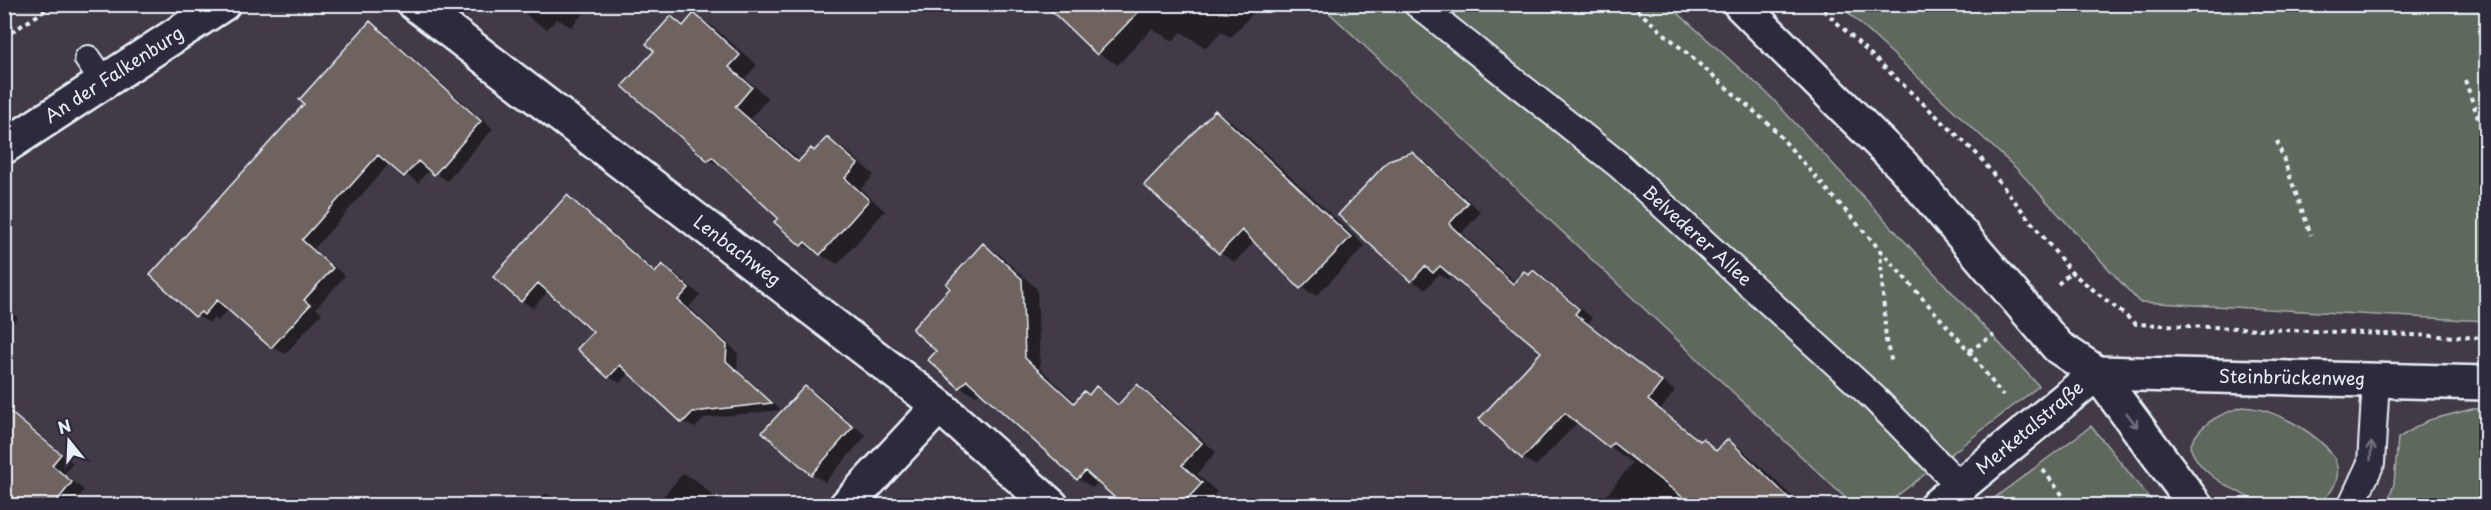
<svg xmlns="http://www.w3.org/2000/svg" width="2491" height="510" font-family="'Playpen Sans',sans-serif">
	<style>
		.green { fill: #5f675b; stroke: #a4acaa; stroke-width: 1.5 }
		.shadow { fill: #0007 }
		.building { fill: #6e635e; stroke: #e8f1f8; stroke-width: 1.5 }
		.lines { fill: none; stroke-linecap: round; stroke-linejoin: round }
		.service-casing { stroke: #e8f1f8; stroke-width: 30 }
		.minor-casing { stroke: #e8f1f8; stroke-width: 38 }
		.tertiary-casing { stroke: #e8f1f8; stroke-width: 38 }
		.path { stroke: #e8f1f8; stroke-width: 4; stroke-dasharray: 4.5 4.5; stroke-linecap: butt }
		.service { stroke: #2f2a3d; stroke-width: 26 }
		.minor { stroke: #2f2a3d; stroke-width: 33 }
		.tertiary { stroke: #2f2a3d; stroke-width: 33 }
		.oneway { stroke: #70707e }
		.labels { text-anchor: middle; stroke-width: 6; stroke-linejoin: round; paint-order: stroke }
		.street-label { font-size: 18px; fill: #e8f1f8; stroke: #2f2a3d }
	</style>
	<rect width="100%" height="100%" fill="#423b47"/>
	<filter id="ink" filterUnits="userSpaceOnUse"><feTurbulence type="fractalNoise" baseFrequency=".0167" numOctaves="2"/><feDisplacementMap in="SourceGraphic" scale="12" xChannelSelector="R" yChannelSelector="G"/><feConvolveMatrix kernelMatrix="1 2 1 2 8 2 1 2 1" color-interpolation-filters="sRGB"/></filter>
	<g filter="url(#ink)">
		<!-- green -->
		<path class="green" d="M1321 5H1669L1768 94 2039 386 1885 505H1853Z
			M1840 5H2486V321L2139 302 2019 171Z
			M2243 407C2264 408 2281 416 2299 426 2321 440 2351 462 2331 491 2327 496 2321 504 2314 506 2305 507 2278 507 2268 505 2258 504 2248 497 2239 492 2218 482 2198 469 2190 447 2198 424 2221 413 2243 407Z
			M2472 409H2486V505H2387L2394 484 2398 438 2429 420Z
			M2091 426 2155 505H1985Z"/>
		<!-- shadow -->
		<path class="shadow" d="M515 4H592L571 27 557 19 547 29 533 21Z
			M1046 4H1249L1255 11 1231 37 1221 32 1206 48 1181 32 1173 41 1152 29 1118 65 1098 53Z
			M694 15 711 25 757 65 745 78 768 98 751 118 801 161 815 152 827 139 844 148 874 175 861 189 885 211 838 264 802 245 780 218 727 169 709 160 625 86 656 51 671 18 685 26Z
			M370 23 383 31 493 129 447 181 430 169 418 183 390 163 314 249 345 276 316 308 322 313 285 354 272 347 229 308 218 321 214 318 209 323 196 315 306 104Z
			M1215 111 1230 120 1365 246 1316 296 1301 287 1255 241 1235 262 1220 253Z
			M1412 154 1426 162 1481 212 1462 233 1516 283 1533 272 1547 280 1592 318 1588 323 1675 391 1661 409 1702 441 1719 450 1728 441 1742 449 1796 500 1791 506H1598L1632 463 1578 422 1536 466 1522 458 1543 352 1453 275 1448 280 1439 274 1426 289 1412 281Z
			M568 197 579 204 657 272 662 266 674 272 700 295 689 307 738 353 737 369 781 410 705 418 695 428 683 422 630 373 620 383 609 377 595 332 549 290 533 308 522 301Z
			M984 245 999 254 1037 289 1040 368 1076 402 1090 396 1097 388 1121 405 1137 386 1152 395 1216 452 1197 474 1217 492 1209 501 1215 506H1126L1099 481 1093 488 1078 479 981 391 976 396 960 387 931 360 938 351 952 288Z
			M4 306 18 318 4 333Z
			M805 388 819 395 866 436 825 482 812 474Z
			M14 416 27 424 73 463 64 474 84 490 72 506H4Z
			M683 473 697 481 724 506H655Z
			M546 493 560 501 565 506H534Z
			M1429 498 1437 503 1440 506H1423Z
			M366 499 377 506H360Z"/>
		<!-- building -->
		<path class="building" d="M1044 4H1146L1097 55Z
			M694 13 740 55 729 67 752 87 735 107 798 162 811 148 814 151 827 137 858 164 845 178 869 200 820 255 805 242 801 246 774 222 778 218 712 157 708 161 622 86 654 51 646 44 671 16 683 26Z
			M370 21 481 121 434 175 418 161 404 177 378 155 302 240 333 268 304 300 310 305 271 348 217 300 204 315 201 312 195 317 150 275 304 104 299 100Z
			M1215 110 1351 237 1300 289 1242 230 1219 254 1144 185Z
			M1412 152 1468 203 1449 224 1513 284 1524 271 1529 275 1533 270 1579 309 1575 314 1662 382 1648 400 1700 441 1703 438 1716 451 1728 439 1797 506H1694L1613 443 1609 448 1565 413 1522 459 1479 419 1541 352 1440 266 1433 273 1425 266 1411 282 1338 215 1389 160Z
			M567 195 655 273 662 264 689 288 678 300 727 345 726 361 772 403 693 412 682 423 620 365 608 378 577 349 593 332 538 283 521 302 493 277Z
			M983 243 1022 279 1025 358 1074 403 1084 391 1089 395 1096 386 1118 405 1137 384 1202 443 1182 465 1202 483 1181 506H1124L1085 471 1077 480 967 380 959 388 928 360 936 351 912 329 950 288 946 284Z
			M805 386 853 427 811 475 762 432Z
			M4 407 61 454 52 465 72 482 53 506H4Z"/>
		<g class="lines">
			<defs>
				<path id="service" d="M1417 4 1619 165 1873 397 1960 486
					M88 59 104 82
					M2351 506 2371 463 2376 380"/>
				<path id="minor" d="M415 4 939 406 1052 506
					M4 147 223 4
					M846 506 939 406
					M1936 506 2097 373 2196 506"/>
				<path id="tertiary" d="M1740 4 1903 166 2058 347 2097 373 2486 383"/>
			</defs>
			<!-- service casing -->
			<use href="#service" class="service-casing"/>
			<!-- minor casing -->
			<use href="#minor" class="minor-casing"/>
			<!-- tertiary casing -->
			<use href="#tertiary" class="tertiary-casing"/>
			<!-- path -->
			<path class="path" d="M1630 4 1771 126 1969 351 2003 396
				M1817 4 1978 155 2071 272 2136 324 2486 338
				M4 37 55 4
				M2465 80 2486 141
				M2277 141 2311 235
				M1880 249 1886 341 1892 363
				M2058 284 2071 272
				M1969 351 1994 335
				M2043 470 2071 506"/>
			<!-- service -->
			<use href="#service" class="service"/>
			<!-- minor -->
			<use href="#minor" class="minor"/>
			<!-- tertiary -->
			<use href="#tertiary" class="tertiary"/>
		</g>
		<!-- one-way arrows -->
		<defs><path id="oneway-shaft" d="M-6 0H5M1.5-3L5.5 0L1.5 3" fill="none" stroke-width="1.6" stroke-linecap="round" stroke-linejoin="round" transform="scale(1.5)"/></defs>
		<g class="oneway">
			<use href="#oneway-shaft" transform="translate(2132 420) rotate(53)"/>
			<use href="#oneway-shaft" transform="translate(2371 451) rotate(-87)"/>
		</g>
	</g>
	<g class="labels">
		<!-- street labels -->
		<g class="street-label">
			<text transform="translate(114 75) rotate(-33)" y="6">An der Falkenburg</text>
			<text transform="translate(1697 236) rotate(42)" y="6">Belvederer Allee</text>
			<text transform="translate(737 251) rotate(37)" y="6">Lenbachweg</text>
			<text transform="translate(2292 378) rotate(1)" y="6">Steinbrückenweg</text>
			<text transform="translate(2030 428) rotate(-40)" y="6">Merketalstraße</text>
		</g>
	</g>
	<!-- margin -->
	<rect width="2491" height="510" fill="none" stroke="#2f2a3d" stroke-width="24"/>
	<rect x="12" y="12" width="2467" height="486" fill="none" stroke="#e8f1f8" stroke-width="2" filter="url(#ink)"/>
	<!-- north arrow -->
	<g transform="translate(69 441) rotate(342)" stroke="#2f2a3d" stroke-width="4.5" paint-order="stroke">
	<path d="M0-4.5L10 22L0 15L-10 22Z" fill="#e8f1f8"/>
	<text y="-9" font-size="16" font-weight="bold" text-anchor="middle" fill="#e8f1f8">N</text>
	</g>
</svg>
